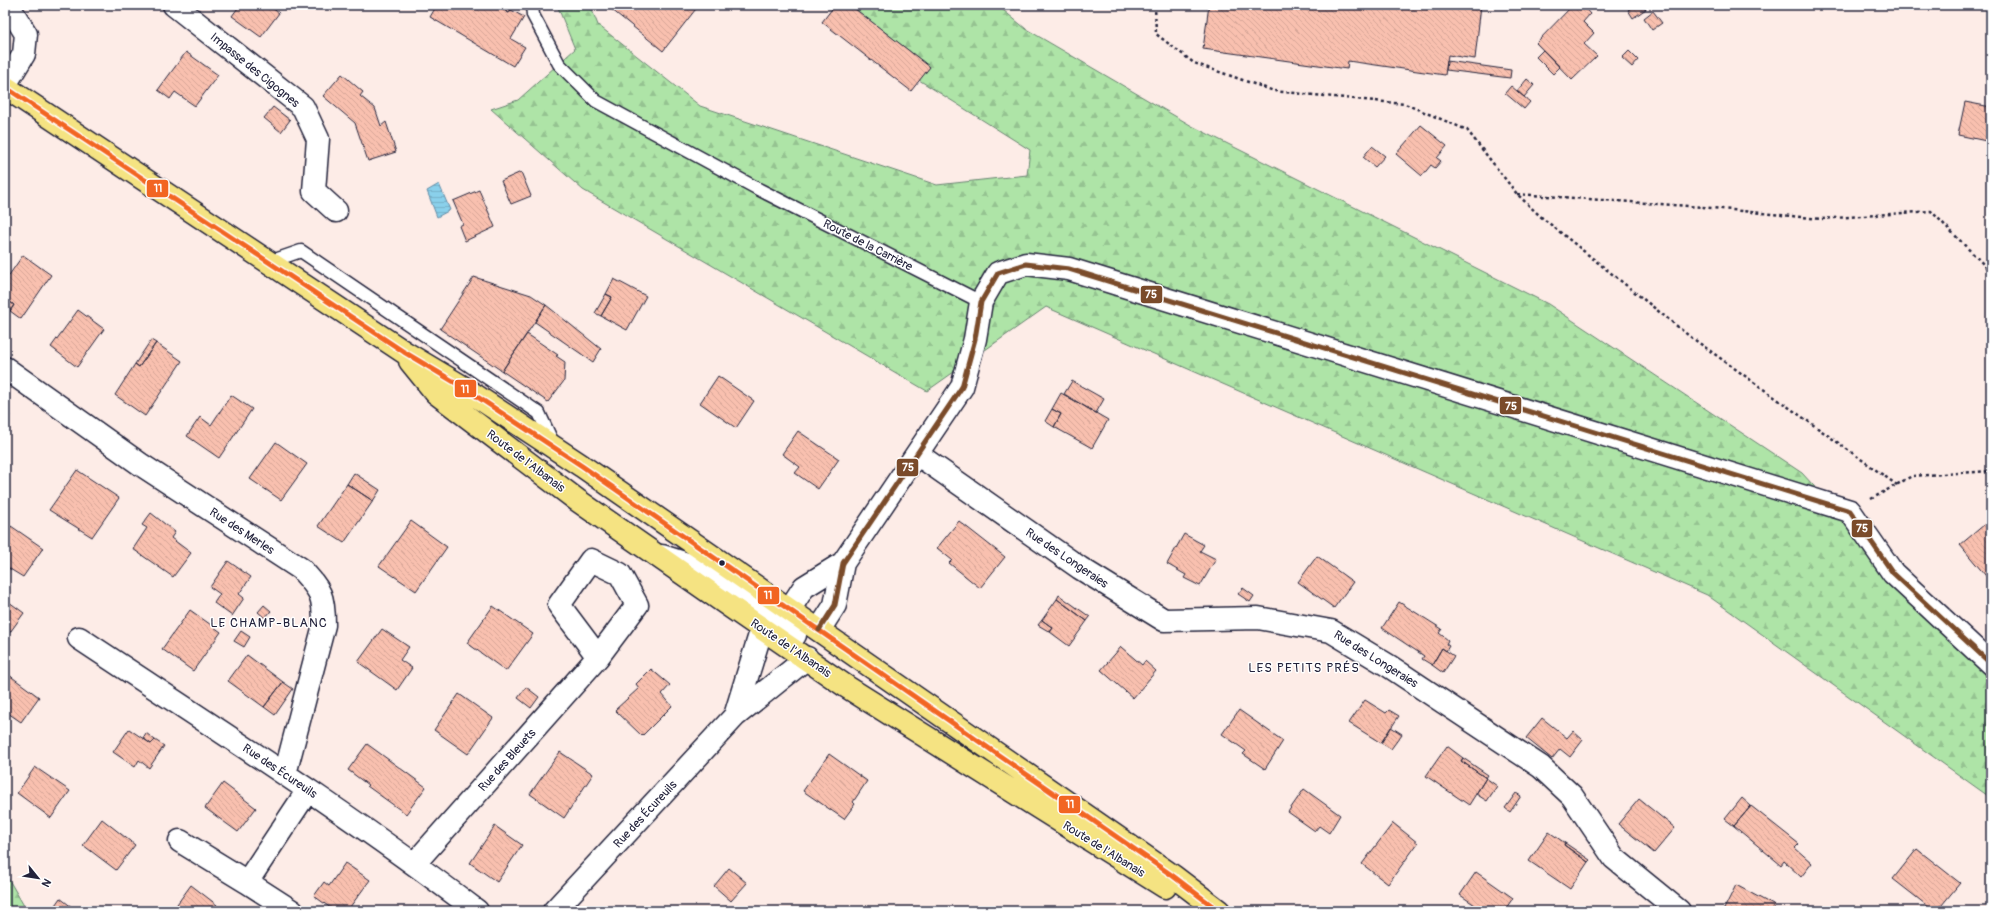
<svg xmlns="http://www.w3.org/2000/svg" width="1996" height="916" font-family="Pangolin,sans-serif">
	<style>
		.forest { fill: url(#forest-firs); stroke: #688371 }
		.water { fill: url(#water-rules); stroke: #608aa5 }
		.building { fill: url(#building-back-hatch); stroke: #22223b }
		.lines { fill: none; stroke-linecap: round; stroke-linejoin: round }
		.lane-casing { stroke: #22223b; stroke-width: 15 }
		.street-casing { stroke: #22223b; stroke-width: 25 }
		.secondary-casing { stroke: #22223b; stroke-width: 25 }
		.primary-casing { stroke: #22223b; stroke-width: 25 }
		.path { stroke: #22223b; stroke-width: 2.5; stroke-dasharray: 3 3; stroke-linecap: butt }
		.lane { stroke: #fff; stroke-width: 12 }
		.street { stroke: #fff; stroke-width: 22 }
		.secondary { stroke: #fff; stroke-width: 22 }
		.primary { stroke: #f5e382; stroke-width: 22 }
		.bus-1-casing { stroke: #fff; stroke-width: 8 }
		.bus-2-casing { stroke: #fff; stroke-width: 8 }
		.bus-1 { stroke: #f26522; stroke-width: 5 }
		.bus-2 { stroke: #7a4b2a; stroke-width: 5 }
		.bus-dot { fill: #22223b; stroke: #fff; stroke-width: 1.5 }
		.labels { text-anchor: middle; stroke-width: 3; stroke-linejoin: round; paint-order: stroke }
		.street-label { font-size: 12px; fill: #22223b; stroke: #fff }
		.neighbourhood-label { font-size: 13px; letter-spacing: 1px; fill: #22223b; stroke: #fff }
		.line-badge { stroke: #fff; stroke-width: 1.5 }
		.badge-label { font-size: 11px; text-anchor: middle; font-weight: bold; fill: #fff }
	</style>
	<defs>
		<pattern id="forest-firs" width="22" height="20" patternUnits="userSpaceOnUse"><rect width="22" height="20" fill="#aee4a7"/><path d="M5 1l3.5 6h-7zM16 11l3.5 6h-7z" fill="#95c391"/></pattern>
		<pattern id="water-rules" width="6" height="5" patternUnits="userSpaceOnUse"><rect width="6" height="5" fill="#8ad0eb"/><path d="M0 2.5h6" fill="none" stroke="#77b2ca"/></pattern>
		<pattern id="building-back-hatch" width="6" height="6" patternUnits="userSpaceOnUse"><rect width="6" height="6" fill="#f9c0af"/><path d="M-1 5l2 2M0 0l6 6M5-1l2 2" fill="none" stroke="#d5a597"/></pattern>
	</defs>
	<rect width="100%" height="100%" fill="#fdece7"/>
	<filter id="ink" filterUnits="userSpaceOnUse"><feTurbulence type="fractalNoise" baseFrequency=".025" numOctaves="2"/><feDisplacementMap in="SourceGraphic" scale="8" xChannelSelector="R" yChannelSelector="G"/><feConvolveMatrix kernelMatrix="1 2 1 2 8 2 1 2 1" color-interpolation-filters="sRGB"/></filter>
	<g filter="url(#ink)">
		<!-- forest -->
		<path class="forest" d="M557 5H590L598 25 700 106 937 185 1027 175 1030 150 919 80 930 67 850 5H997L1026 29 1192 126 1548 304 1802 473 1991 680V798L1707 595 1046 307 927 391 583 190 491 109 518 100 575 49Z
			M5 873 27 911H5Z"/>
		<!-- water -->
		<path class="water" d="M439 184 450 210 437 217 427 191Z"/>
		<!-- building -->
		<path class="building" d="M240 5H268L279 13 261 37 232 16Z
			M437 5H502L504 6 502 9 509 13 511 10 524 17 511 39 525 47 513 66 430 17Z
			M606 5H699L663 51Z
			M835 5H850L930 67 911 91 822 22Z
			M1209 5H1481L1475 59 1448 55 1445 75 1348 61 1347 69 1203 49Z
			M1573 5H1582L1590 14 1583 22 1594 33 1584 44 1597 56 1572 80 1536 43Z
			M1635 5H1644L1646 9 1633 18 1628 10Z
			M504 6 511 10 509 13 502 9Z
			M1653 11 1662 23 1652 30 1644 18Z
			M1543 50 1560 67 1553 74 1536 57Z
			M1629 51 1638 60 1632 67 1622 58Z
			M186 52 218 75 195 106 175 92 170 99 158 90Z
			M1447 61 1511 70 1510 78 1446 70Z
			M342 74 363 92 360 96 375 108 381 126 386 122 396 152 368 161 355 123 323 96Z
			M1527 79 1534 85 1524 97 1517 91Z
			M1511 86 1530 102 1524 109 1505 93Z
			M1965 102 1991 107V142L1958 135Z
			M273 107 290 120 281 132 264 118Z
			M1421 125 1447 146 1437 158 1441 161 1435 168 1431 165 1422 176 1396 154Z
			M1372 146 1385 156 1375 167 1363 157Z
			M521 172 531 196 511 204 501 181Z
			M479 190 495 227 465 241 459 226 463 224 453 201Z
			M23 255 51 275 21 319 10 311 14 305 5 298V281Z
			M474 277 531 295 546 305 502 371 440 329Z
			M614 279 646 296 627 330 601 316 612 297 606 294Z
			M606 294 612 297 601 316 595 313Z
			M5 298 14 305 10 311 5 307Z
			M546 305 601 349 593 362 535 322Z
			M78 310 104 329 77 367 51 347Z
			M527 334 558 355 556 356 565 362 564 381 548 402 502 371Z
			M151 340 156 343 139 367 135 364Z
			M156 343 182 361 145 416 115 395 135 364 139 367Z
			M718 376 754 401 736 428 700 403Z
			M1072 381 1104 399 1096 413 1064 394Z
			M1061 393 1108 420 1092 448 1054 427 1061 414 1052 409Z
			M231 395 252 409 219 458 187 436 200 417 211 425Z
			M1052 409 1061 414 1054 427 1045 421Z
			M5 411 10 415 5 422Z
			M798 431 839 459 818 489 795 473 800 467 782 454Z
			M276 442 307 464 281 500 250 479Z
			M77 470 119 498 92 537 49 510Z
			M354 473 380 490 373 501 347 484Z
			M347 484 373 501 344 543 318 526Z
			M151 513 175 532 171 538 191 553 173 577 133 549 147 528 142 525Z
			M1991 519V582L1960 545Z
			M411 521 447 547 416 591 379 566Z
			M959 521 1005 557 980 588 949 563 952 560 937 548Z
			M5 526 9 529 11 526 43 548 23 577 5 566Z
			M1184 534 1204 545 1200 551 1216 559 1200 586 1184 578 1186 575 1167 564Z
			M1317 556 1353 582 1334 608 1298 582Z
			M228 561 251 577 239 594 244 598 232 616 214 603 220 594 210 587Z
			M1243 588 1254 596 1250 602 1238 594Z
			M1059 595 1090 617 1087 621 1057 599Z
			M5 599 24 613 8 635 5 633Z
			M1057 599 1087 621 1069 646 1050 632 1053 628 1042 620Z
			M1399 602 1442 629 1439 633 1448 640 1446 644 1449 646 1446 651 1442 648 1432 665 1422 659 1424 656 1382 628Z
			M264 605 271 611 265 618 258 612Z
			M493 606 533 634 506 671 467 643Z
			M190 610 221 632 193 671 162 649Z
			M1042 620 1053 628 1050 632 1038 625Z
			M382 629 409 647 400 660 412 668 397 690 358 662Z
			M241 631 250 637 244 647 234 641Z
			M1121 647 1142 665 1145 661 1156 671 1133 698 1101 670Z
			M1442 648 1454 656 1443 673 1432 665Z
			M247 655 283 682 264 707 228 681Z
			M651 669 670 685 662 694 672 706 642 736 615 710 639 688 636 684Z
			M5 672 39 697 21 722 5 711Z
			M283 682 293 689 275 715 264 707Z
			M526 687 539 697 531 708 518 698Z
			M459 694 493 718 468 754 434 730Z
			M1365 700 1386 713 1389 710 1399 716 1381 743 1349 723Z
			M1239 710 1283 741 1265 769 1243 754 1246 751 1222 734Z
			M1542 718 1567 738 1573 731 1583 740 1570 757 1560 749 1552 759 1526 738Z
			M1391 727 1402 734 1391 749 1381 743Z
			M129 729 151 744 155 740 164 746 149 768 139 760 135 767 113 752Z
			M146 733 155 740 151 744 143 738Z
			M367 744 426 787 406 814 367 786 368 785 348 770Z
			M1447 746 1463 758 1461 761 1486 778 1469 805 1426 776Z
			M560 752 593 774 564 818 530 794Z
			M829 754 867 781 853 802 855 804 844 819 803 791Z
			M1463 758 1488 775 1486 778 1461 761Z
			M35 767 70 791 51 818 17 793Z
			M1486 778 1497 786 1487 801 1476 794Z
			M223 783 256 808 238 832 205 808Z
			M1304 789 1340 815 1329 833 1319 826 1315 831 1288 812Z
			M1516 793 1521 796 1510 812 1505 808Z
			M1742 798 1751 806 1734 826 1725 819Z
			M1639 799 1675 828 1654 853 1618 824Z
			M1751 806 1799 844 1795 848 1812 863 1801 877 1784 861 1781 865 1734 826Z
			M102 819 135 845 116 870 83 845Z
			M1393 823 1418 843 1388 884 1362 864Z
			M495 826 522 845 497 882 470 863Z
			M1549 832 1565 843 1564 845 1588 862 1570 889 1529 861Z
			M1565 843 1590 860 1588 862 1564 845Z
			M1917 849 1960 883 1937 911H1934L1893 879Z
			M345 863 370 880 347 911H335L314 896 324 882 329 886Z
			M729 868 747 883 731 901 714 886Z
			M1476 872 1513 898 1504 911H1471L1475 905 1460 895Z
			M191 885 217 905 213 911H172Z
			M1736 885 1775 906 1772 911H1723Z
			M60 898 77 911H51Z"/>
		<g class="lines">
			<defs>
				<path id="lane" d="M532 5 533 15 559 64 596 101 760 190 981 302
					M269 262 301 251 539 413 553 443"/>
				<path id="street" d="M174 5 303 107 318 139 314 191 336 211
					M5 368 140 464 301 569C321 591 324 595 324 625L285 774
					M917 454 1080 568 1164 620 1258 618 1331 631 1389 666 1541 767 1572 796 1614 858 1679 911
					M662 556 693 566 795 635
					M797 626 789 610 804 587 843 563
					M819 630 835 605 843 563 962 387 975 339 981 302 998 273 1026 264 1069 269 1850 511 1893 573 1991 664
					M79 638C213 727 349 813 477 911
					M735 716 762 628
					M180 841 247 882
					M415 863 598 657 637 605 620 574 591 560 559 605 598 657
					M292 911 247 882 308 790
					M554 911 735 716 807 658"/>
				<path id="secondary" d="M5 85 24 54 26 34 8 5"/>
				<path id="primary" d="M5 87 404 352 461 386 582 466 1173 876 1219 911
					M410 361 436 393 577 500 725 603 847 687 1165 887"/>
			</defs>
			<!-- lane casing -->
			<use href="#lane" class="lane-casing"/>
			<!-- street casing -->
			<use href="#street" class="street-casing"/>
			<!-- secondary casing -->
			<use href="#secondary" class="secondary-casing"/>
			<!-- primary casing -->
			<use href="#primary" class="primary-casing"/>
			<!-- path -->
			<path class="path" d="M1155 5 1156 34 1194 63 1274 91 1405 104 1467 130 1517 194 1540 216 1688 335 1897 485
				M1517 194 1702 207 1821 219 1931 211 1991 272
				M1871 499 1912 476 1991 471"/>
			<!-- lane -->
			<use href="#lane" class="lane"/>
			<!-- street -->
			<use href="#street" class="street"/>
			<!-- secondary -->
			<use href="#secondary" class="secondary"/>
			<!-- primary -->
			<use href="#primary" class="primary"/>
			<defs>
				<path id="bus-1" d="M5 87 404 352 461 386 582 466 1173 876 1219 911"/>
				<path id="bus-2" d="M819 630 835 605 843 563 962 387 975 339 981 302 998 273 1026 264 1069 269 1850 511 1893 573 1991 664"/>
			</defs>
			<!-- bus-1 casing -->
			<use href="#bus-1" class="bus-1-casing"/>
			<!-- bus-2 casing -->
			<use href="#bus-2" class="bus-2-casing"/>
			<!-- bus-1 -->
			<use href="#bus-1" class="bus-1"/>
			<!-- bus-2 -->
			<use href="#bus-2" class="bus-2"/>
		</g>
	</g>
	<!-- markers -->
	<circle class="bus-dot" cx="722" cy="563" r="3.5"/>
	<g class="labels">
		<!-- street labels -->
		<g class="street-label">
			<text transform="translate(255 70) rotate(39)" y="4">Impasse des Cigognes</text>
			<text transform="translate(868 245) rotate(27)" y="4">Route de la Carrière</text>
			<text transform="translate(526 461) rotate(37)" y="4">Route de l'Albanais</text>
			<text transform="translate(242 531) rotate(33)" y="4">Rue des Merles</text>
			<text transform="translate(1067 558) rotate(34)" y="4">Rue des Longeraies</text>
			<text transform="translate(791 648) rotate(34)" y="4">Route de l'Albanais</text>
			<text transform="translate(1376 659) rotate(32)" y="4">Rue des Longeraies</text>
			<text transform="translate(507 760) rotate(-48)" y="4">Rue des Bleuets</text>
			<text transform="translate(280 771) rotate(34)" y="4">Rue des Écureuils</text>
			<text transform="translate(645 814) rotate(-47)" y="4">Rue des Écureuils</text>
			<text transform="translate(1104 849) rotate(32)" y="4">Route de l'Albanais</text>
		</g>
		<!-- neighbourhood labels -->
		<g class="neighbourhood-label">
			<text x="269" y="627">LE CHAMP-BLANC</text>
			<text x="1304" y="672">LES PETITS PRÉS</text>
		</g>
	</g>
	<g class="line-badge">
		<rect x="146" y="179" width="23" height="19" rx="4" fill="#f26522"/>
		<rect x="1140" y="285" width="23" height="19" rx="4" fill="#7a4b2a"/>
		<rect x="454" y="379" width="23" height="19" rx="4" fill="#f26522"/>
		<rect x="1499" y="396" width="23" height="19" rx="4" fill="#7a4b2a"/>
		<rect x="896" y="458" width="23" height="19" rx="4" fill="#7a4b2a"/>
		<rect x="1851" y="519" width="22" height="19" rx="4" fill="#7a4b2a"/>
		<rect x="757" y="586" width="23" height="19" rx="4" fill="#f26522"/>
		<rect x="1058" y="795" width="23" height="19" rx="4" fill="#f26522"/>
	</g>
	<g class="badge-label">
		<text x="158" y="192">11</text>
		<text x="1151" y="298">75</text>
		<text x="465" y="393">11</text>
		<text x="1511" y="410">75</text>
		<text x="908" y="471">75</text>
		<text x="1862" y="532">75</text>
		<text x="768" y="599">11</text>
		<text x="1070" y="808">11</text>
	</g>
	<!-- margin -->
	<rect width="1996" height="916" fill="none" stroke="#fff" stroke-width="20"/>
	<rect x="10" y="10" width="1976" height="896" fill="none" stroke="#22223b" stroke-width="1.5" filter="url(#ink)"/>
	<!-- north arrow -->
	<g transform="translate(38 878) rotate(120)" stroke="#ffffff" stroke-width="3" paint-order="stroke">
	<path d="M0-3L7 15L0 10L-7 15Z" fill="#22223b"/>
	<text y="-6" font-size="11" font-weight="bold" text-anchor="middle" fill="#22223b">N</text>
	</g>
</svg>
